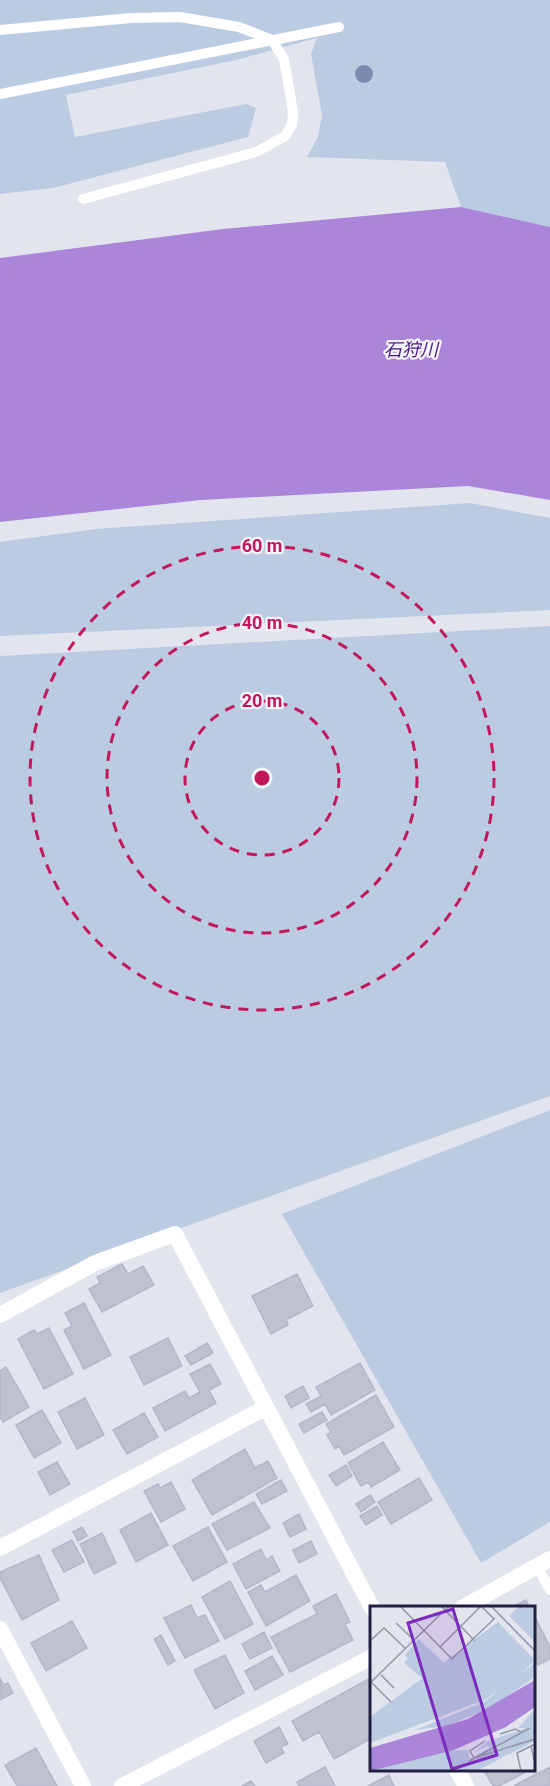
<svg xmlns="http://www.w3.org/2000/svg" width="550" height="1786" font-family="Roboto,'Noto Sans JP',sans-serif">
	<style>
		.green { fill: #bacbe2 }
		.water { fill: #aa85d9 }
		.building { fill: #bfc1cf; stroke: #b4b7c9; stroke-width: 1.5 }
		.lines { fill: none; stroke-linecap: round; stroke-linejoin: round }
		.service { stroke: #fff; stroke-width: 10 }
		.minor { stroke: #fff; stroke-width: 16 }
		.tree { fill: #7b8bb0 }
		.ring { fill: none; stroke: #c2185b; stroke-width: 3; stroke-dasharray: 10 8 }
		.labels { text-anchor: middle; stroke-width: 4.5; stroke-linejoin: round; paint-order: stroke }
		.water-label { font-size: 18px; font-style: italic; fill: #471385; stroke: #f4f5fa }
		.inset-road { fill: none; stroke: #9596a9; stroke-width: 1.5 }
		.view { fill: #7b2cbf; fill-opacity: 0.15; stroke: #7b2cbf; stroke-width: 3 }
		.inset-edge { fill: none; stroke: #212042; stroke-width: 3 }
		.centre { fill: #c2185b; stroke: #f4f5fa; stroke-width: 3 }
		.ring-label { font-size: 18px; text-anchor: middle; font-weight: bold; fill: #c2185b; stroke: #f4f5fa; stroke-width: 4.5; stroke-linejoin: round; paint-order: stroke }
	</style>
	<rect width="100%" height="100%" fill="#e3e5ee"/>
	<!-- green -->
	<path class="green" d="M0 0H550V227L461 207 445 162 307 157 318 137 322 115 311 54 317 38 236 60 66 95 75 137 246 104 256 108 248 137 53 188 0 194Z
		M470 503 550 518V610L0 636V542L96 529Z
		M550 626V1096L0 1293V656Z
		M550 1110V1522L481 1563 282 1214Z"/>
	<!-- water -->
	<path class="water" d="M461 207 550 227V500L468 486 201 500 0 522V258L223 229Z"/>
	<!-- building -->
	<path class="building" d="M122 1264 128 1274 143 1266 154 1285 102 1312 89 1289 100 1283 97 1277Z
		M297 1274 313 1306 286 1320 288 1325 271 1334 252 1296Z
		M84 1303 111 1355 84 1369 64 1330 72 1326 65 1313Z
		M49 1328 73 1374 44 1389 18 1339 34 1330 37 1334Z
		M168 1338 182 1366 144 1385 130 1357Z
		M207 1343 213 1353 191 1365 185 1356Z
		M360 1363 375 1390 331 1415 325 1404 311 1412 306 1404 321 1396 316 1387Z
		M210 1364 221 1384 209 1390 216 1403 165 1431 153 1408 185 1391 189 1398 200 1392 190 1374Z
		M6 1367 29 1407 3 1422 0 1417V1371Z
		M303 1386 309 1398 291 1408 285 1396Z
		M376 1395 394 1427 344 1455 339 1446 335 1449 327 1435 331 1432 326 1424Z
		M85 1398 104 1435 77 1449 58 1412Z
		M42 1410 61 1443 34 1458 16 1425Z
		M322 1412 327 1420 304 1433 299 1424Z
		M144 1413 158 1437 127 1454 113 1430Z
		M383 1442 400 1470 371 1487 368 1482 361 1486 348 1463Z
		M245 1449 255 1468 268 1461 277 1478 212 1515 192 1480Z
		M57 1462 70 1484 50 1495 38 1472Z
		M346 1465 352 1476 336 1486 329 1475Z
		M419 1478 432 1500 391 1524 378 1502Z
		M281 1480 287 1491 262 1504 256 1494Z
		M171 1482 185 1509 161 1522 144 1491 158 1484 160 1488Z
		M370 1495 375 1502 361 1512 356 1504Z
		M254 1502 270 1528 227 1550 212 1524Z
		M377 1506 382 1515 366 1525 360 1516Z
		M151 1513 168 1545 136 1562 120 1530Z
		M299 1514 306 1529 290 1537 283 1523Z
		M82 1527 87 1536 78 1541 73 1532Z
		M208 1527 227 1562 193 1581 173 1546Z
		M102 1533 116 1563 94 1574 80 1544Z
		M72 1540 84 1562 64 1572 52 1550Z
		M311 1541 317 1554 299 1563 293 1550Z
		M261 1549 266 1560 272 1556 280 1571 246 1589 233 1564Z
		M39 1555 59 1600 22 1620 0 1578V1572Z
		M296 1575 310 1601 266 1626 248 1592 261 1585 265 1592Z
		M230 1581 253 1624 225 1639 202 1597Z
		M336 1594 350 1622 345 1624 353 1640 290 1672 271 1637 317 1614 313 1606Z
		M526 1600 530 1608H511Z
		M191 1605 197 1618 205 1615 219 1641 185 1658 164 1618Z
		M534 1615 550 1647V1659L538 1665 534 1659Z
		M72 1621 87 1648 46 1671 31 1643Z
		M264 1632 272 1648 250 1659 242 1644Z
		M161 1635 175 1661 168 1665 154 1639Z
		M225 1655 244 1693 215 1709 194 1670Z
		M272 1656 283 1675 255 1690 245 1671Z
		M372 1677V1738L334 1759 319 1732 303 1741 292 1721Z
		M0 1678 4 1685 8 1683 13 1693 0 1700Z
		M279 1727 288 1744 281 1747 284 1753 266 1763 254 1741Z
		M36 1748 57 1786H17L5 1765Z
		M325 1767 335 1786H299L297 1782Z
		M550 1767V1786H515V1785Z
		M484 1770H530L499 1786H493Z
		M389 1775 394 1786H368Z
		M251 1781 255 1786H242Z"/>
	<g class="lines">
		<!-- service -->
		<path class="service" d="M0 30 131 18 180 17 239 27 272 40 284 59 293 112 292 125 285 136 256 152 83 199
			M0 94 339 27
			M537 1566 550 1590"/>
		<!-- minor -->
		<path class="minor" d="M0 1315 95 1263 175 1234 372 1608
			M0 1548 265 1408
			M462 1608 550 1559
			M0 1629 83 1786
			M457 1770 466 1786
			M122 1786 372 1657"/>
	</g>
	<!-- trees -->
	<circle class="tree" cx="364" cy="74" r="9"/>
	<!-- distance rings -->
	<g class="ring">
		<circle cx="262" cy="778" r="77"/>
		<circle cx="262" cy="778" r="155"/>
		<circle cx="262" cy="778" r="232"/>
	</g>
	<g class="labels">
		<!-- water labels -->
		<g class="water-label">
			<text x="411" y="356">石狩川</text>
		</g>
	</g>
	<!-- overview -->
	<g transform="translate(370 1606)">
		<rect width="165" height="165" fill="#e3e5ee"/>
		<path d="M149 0H165V36L139 10ZM128 16 165 54 146 73 114 94 0 137V111ZM49 33 74 57 53 73 34 57 38 53 35 49ZM165 57V71L118 103 76 120 45 124 114 96ZM165 103V135L106 165H0L69 145 98 144 100 153 119 142 117 140 104 147 118 135 156 122H148Z" fill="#bacbe2"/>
		<path d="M165 74V101L136 121 84 144 0 165V142L98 113Z" fill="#aa85d9"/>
		<path class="inset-road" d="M30 0 82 53 125 12M71 0 105 35M111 0 124 13M121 0 165 45M26 17 44 34M0 35 14 22 36 43M70 41 111 0M11 69 24 82M1 76 21 96M0 77 79 0M130 128 146 123 152 127M115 135 100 145 104 152 165 133M161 140 165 158M99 155 160 122M151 165 147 147 165 138"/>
		<path class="view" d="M83 3 127 149 82 163 38 17Z"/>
		<rect width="165" height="165" class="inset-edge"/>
	</g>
	<circle cx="262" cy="778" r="9" class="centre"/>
	<g class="ring-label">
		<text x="262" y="552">60 m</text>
		<text x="262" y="629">40 m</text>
		<text x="262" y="707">20 m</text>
	</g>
</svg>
